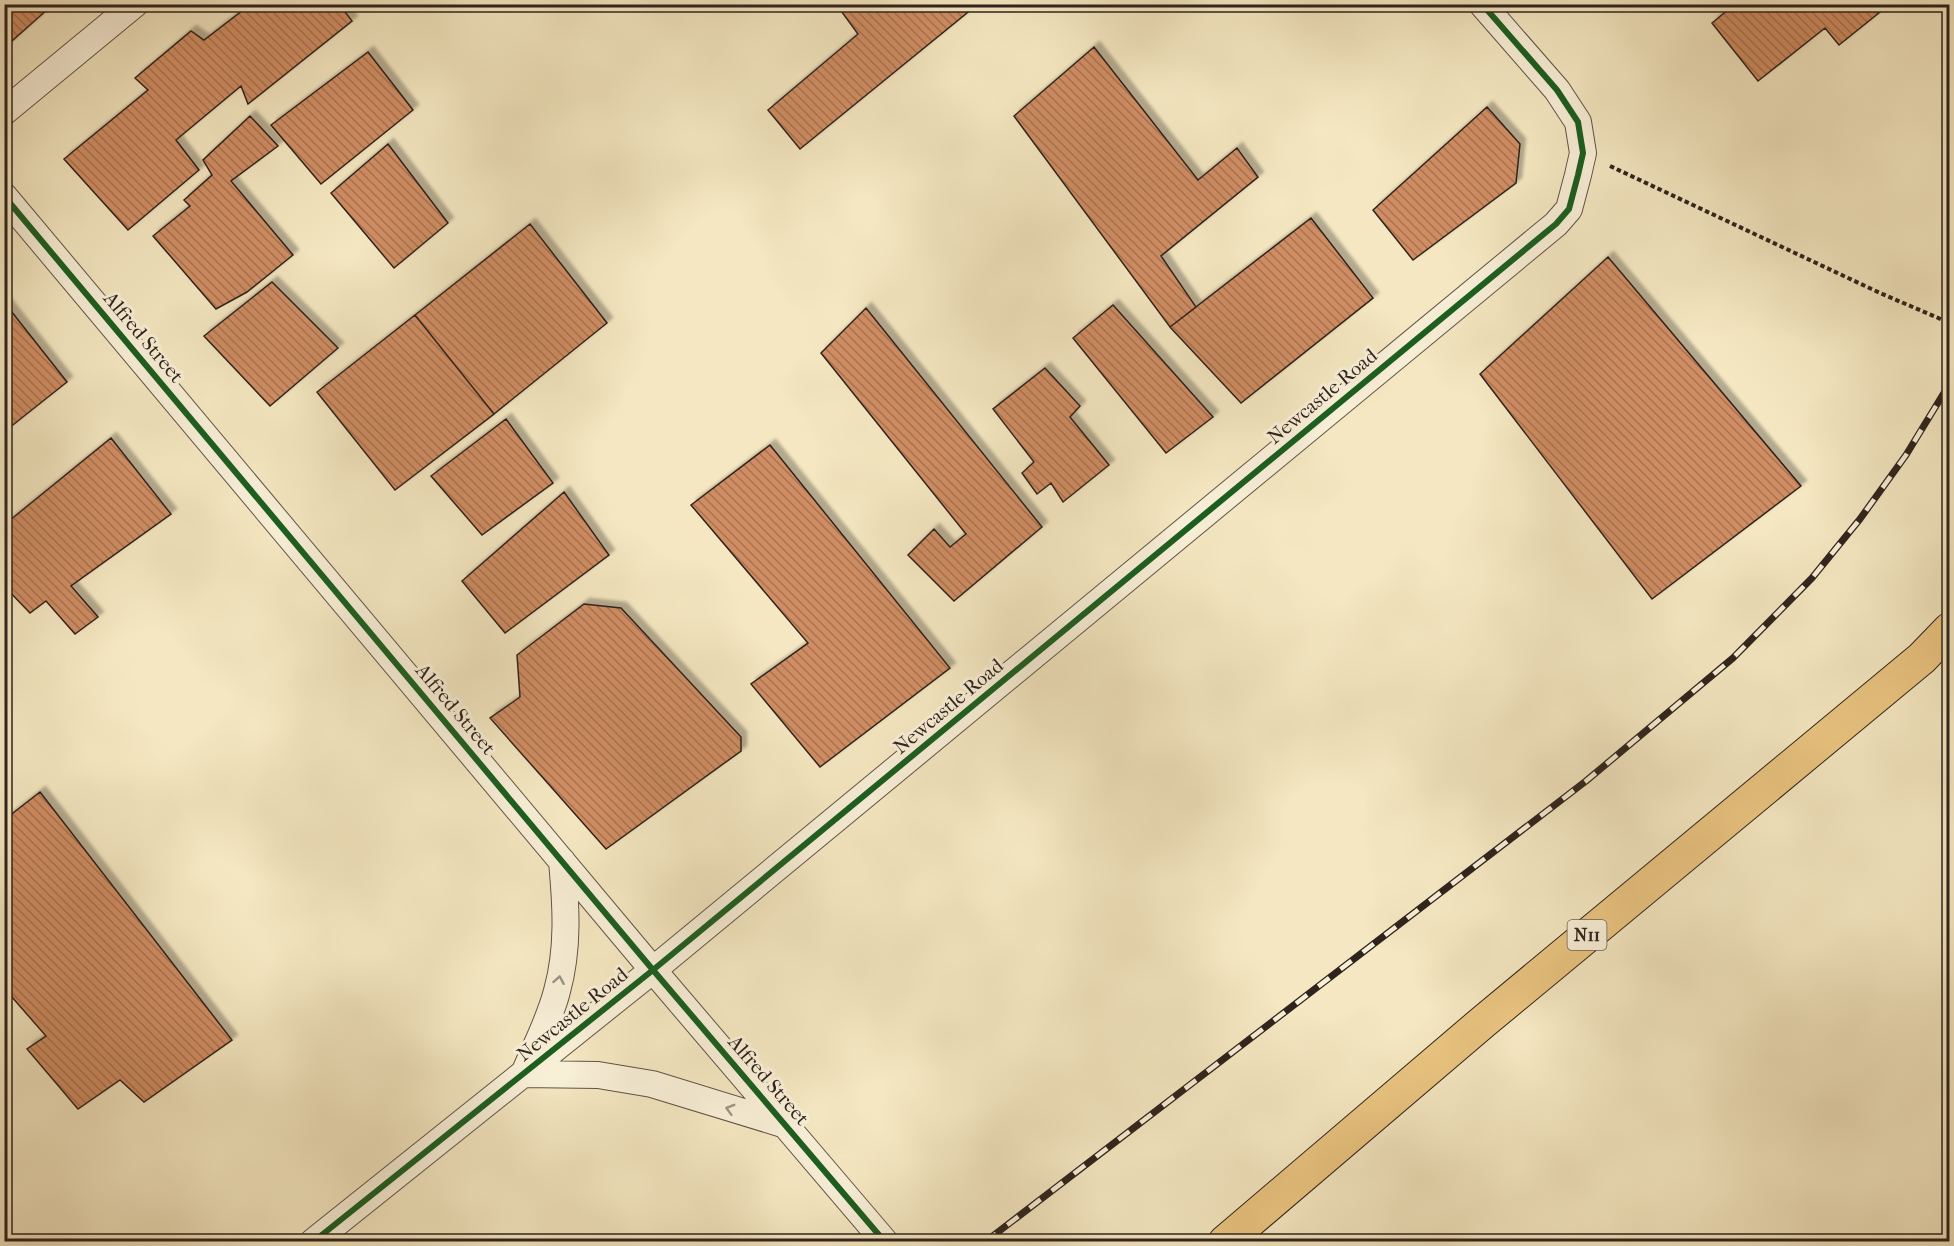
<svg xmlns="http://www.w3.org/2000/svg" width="1954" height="1246" font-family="'IM FELL French Canon',serif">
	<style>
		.building { fill: url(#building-back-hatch); stroke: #2f231d; stroke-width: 1.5; filter: url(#shadow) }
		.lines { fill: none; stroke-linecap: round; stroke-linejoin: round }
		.street-casing { stroke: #605446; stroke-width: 28 }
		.highway-casing { stroke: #2f231d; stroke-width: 35 }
		.path { stroke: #2f231d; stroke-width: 4; stroke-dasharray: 4.5 3; stroke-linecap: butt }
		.street { stroke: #f8efd7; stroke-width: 26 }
		.highway { stroke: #eac480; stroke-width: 33 }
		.rail-casing { stroke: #2f231d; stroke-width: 7 }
		.rail { stroke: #f8efd7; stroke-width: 4.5; stroke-dasharray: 14; stroke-linecap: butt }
		.cycleway-casing { stroke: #f8efd7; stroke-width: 10 }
		.cycleway { stroke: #1b5e20; stroke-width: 6 }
		.oneway { stroke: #9e9383 }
		.labels { text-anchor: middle; stroke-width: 6; stroke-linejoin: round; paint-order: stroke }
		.shield { fill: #f8efd7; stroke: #6b6055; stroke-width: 1.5 }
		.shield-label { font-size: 18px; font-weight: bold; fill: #2f231d }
		.street-label { font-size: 20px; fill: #2f231d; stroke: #f8efd7 }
	</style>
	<defs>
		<pattern id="building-back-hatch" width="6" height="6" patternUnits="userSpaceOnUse" patternTransform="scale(1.5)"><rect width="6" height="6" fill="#d08d63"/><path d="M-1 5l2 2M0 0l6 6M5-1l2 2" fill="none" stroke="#a97351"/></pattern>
		<filter id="shadow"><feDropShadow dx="5.5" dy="-5.5" stdDeviation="1.5" flood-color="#0004"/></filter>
	</defs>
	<rect width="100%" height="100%" fill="#f4e7c1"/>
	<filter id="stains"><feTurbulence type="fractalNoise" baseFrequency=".00333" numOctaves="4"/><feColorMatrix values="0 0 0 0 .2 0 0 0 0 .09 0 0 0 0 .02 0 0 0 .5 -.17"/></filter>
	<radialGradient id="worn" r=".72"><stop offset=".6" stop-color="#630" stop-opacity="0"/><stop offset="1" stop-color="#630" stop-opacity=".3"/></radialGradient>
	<!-- building -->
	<path class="building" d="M4 4H44L48 9 4 48Z
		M251 4H339L352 21 248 104 241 86 176 140 199 170 128 230 64 159 148 90 135 78 191 31 204 40Z
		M836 4H978L800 149 768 110 858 34Z
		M1735 4H1890L1839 45 1825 28 1758 81 1712 23Z
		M1094 47 1198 180 1237 148 1258 177 1161 256 1196 307 1170 327 1014 116Z
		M368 52 413 110 321 184 271 125Z
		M1487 107 1520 144 1516 183 1413 260 1373 210Z
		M250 116 278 146 231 181 293 255 247 292 216 309 153 236 190 206 184 200 212 175 203 160Z
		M388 144 448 223 394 268 331 193Z
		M1311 218 1373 298 1241 403 1170 327Z
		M530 224 607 323 494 414 415 315Z
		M1608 257 1801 486 1652 599 1480 374Z
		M272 282 338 348 270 406 204 336Z
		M4 302 67 382 4 432Z
		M1113 305 1213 417 1166 453 1073 338Z
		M866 308 1042 527 954 601 908 555 934 529 950 547 966 534 821 353Z
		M415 315 494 414 395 490 317 392Z
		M1045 368 1080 406 1070 417 1109 465 1063 502 1051 483 1037 494 1022 473 1034 462 993 409Z
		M506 419 553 483 482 535 431 476Z
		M111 438 171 514 71 586 98 617 75 634 46 601 30 613 4 586V525Z
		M770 445 950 668 820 767 751 684 808 643 691 505Z
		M564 492 609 555 505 633 462 581Z
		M584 604 621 608 741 737V751L606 849 490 718 520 697 517 655Z
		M40 792 232 1040 144 1102 120 1080 78 1109 27 1049 46 1036 4 988V820Z"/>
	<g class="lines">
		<defs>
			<path id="street" d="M4 112 135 4
				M4 196 653 970 885 1242
				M562 861C566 905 569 948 557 991 550 1019 535 1047 524 1074L598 1075 652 1084 786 1125
				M313 1242 653 970 1556 224 1569 209 1578 175 1583 153 1578 122 1557 90 1482 4"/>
			<path id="highway" d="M1225 1242 1483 1022 1922 658 1950 629"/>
		</defs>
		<!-- street casing -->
		<use href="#street" class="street-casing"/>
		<!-- highway casing -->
		<use href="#highway" class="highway-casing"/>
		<!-- path -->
		<path class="path" d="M1610 166 1880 293 1950 323"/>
		<!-- street -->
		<use href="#street" class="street"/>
		<!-- highway -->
		<use href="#highway" class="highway"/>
		<defs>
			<path id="rail" d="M985 1242 1586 781 1733 658 1812 578 1860 519 1906 455 1950 383"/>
		</defs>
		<!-- rail casing -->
		<use href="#rail" class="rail-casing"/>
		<!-- rail -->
		<use href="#rail" class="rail"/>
		<defs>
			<path id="cycleway" d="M4 196 653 970 885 1242
				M313 1242 653 970 1556 224 1569 209 1578 175 1583 153 1578 122 1557 90 1482 4"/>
		</defs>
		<!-- cycleway casing -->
		<use href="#cycleway" class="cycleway-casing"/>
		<!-- cycleway -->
		<use href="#cycleway" class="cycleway"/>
	</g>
	<!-- one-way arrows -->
	<defs><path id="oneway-chevron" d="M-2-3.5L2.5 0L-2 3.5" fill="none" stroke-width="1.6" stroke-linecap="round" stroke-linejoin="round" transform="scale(1.5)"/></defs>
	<g class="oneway">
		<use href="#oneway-chevron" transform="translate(559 980) rotate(-80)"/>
		<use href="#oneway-chevron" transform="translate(730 1109) rotate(-164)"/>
	</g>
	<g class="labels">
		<!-- shield labels -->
		<rect class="shield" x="1567.5" y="920" width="39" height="30" rx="4.5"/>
		<g class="shield-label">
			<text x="1587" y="941">N11</text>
		</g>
		<!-- street labels -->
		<g class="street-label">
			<text transform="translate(144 337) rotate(50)" y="7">Alfred Street</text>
			<text transform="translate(1322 396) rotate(-40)" y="7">Newcastle Road</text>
			<text transform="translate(948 706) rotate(-40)" y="7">Newcastle Road</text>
			<text transform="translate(456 709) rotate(50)" y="7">Alfred Street</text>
			<text transform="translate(572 1014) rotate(-39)" y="7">Newcastle Road</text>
			<text transform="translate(769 1080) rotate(49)" y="7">Alfred Street</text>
		</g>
	</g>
	<!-- margin -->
	<rect width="1954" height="1246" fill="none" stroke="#f4e7c1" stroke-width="24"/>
	<rect x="6" y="6" width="1942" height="1234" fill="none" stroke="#2f231d" stroke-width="3"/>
	<rect x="12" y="12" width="1930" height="1222" fill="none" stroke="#2f231d" stroke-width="1.5"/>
	<rect width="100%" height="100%" filter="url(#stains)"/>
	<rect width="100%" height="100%" fill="url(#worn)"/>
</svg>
